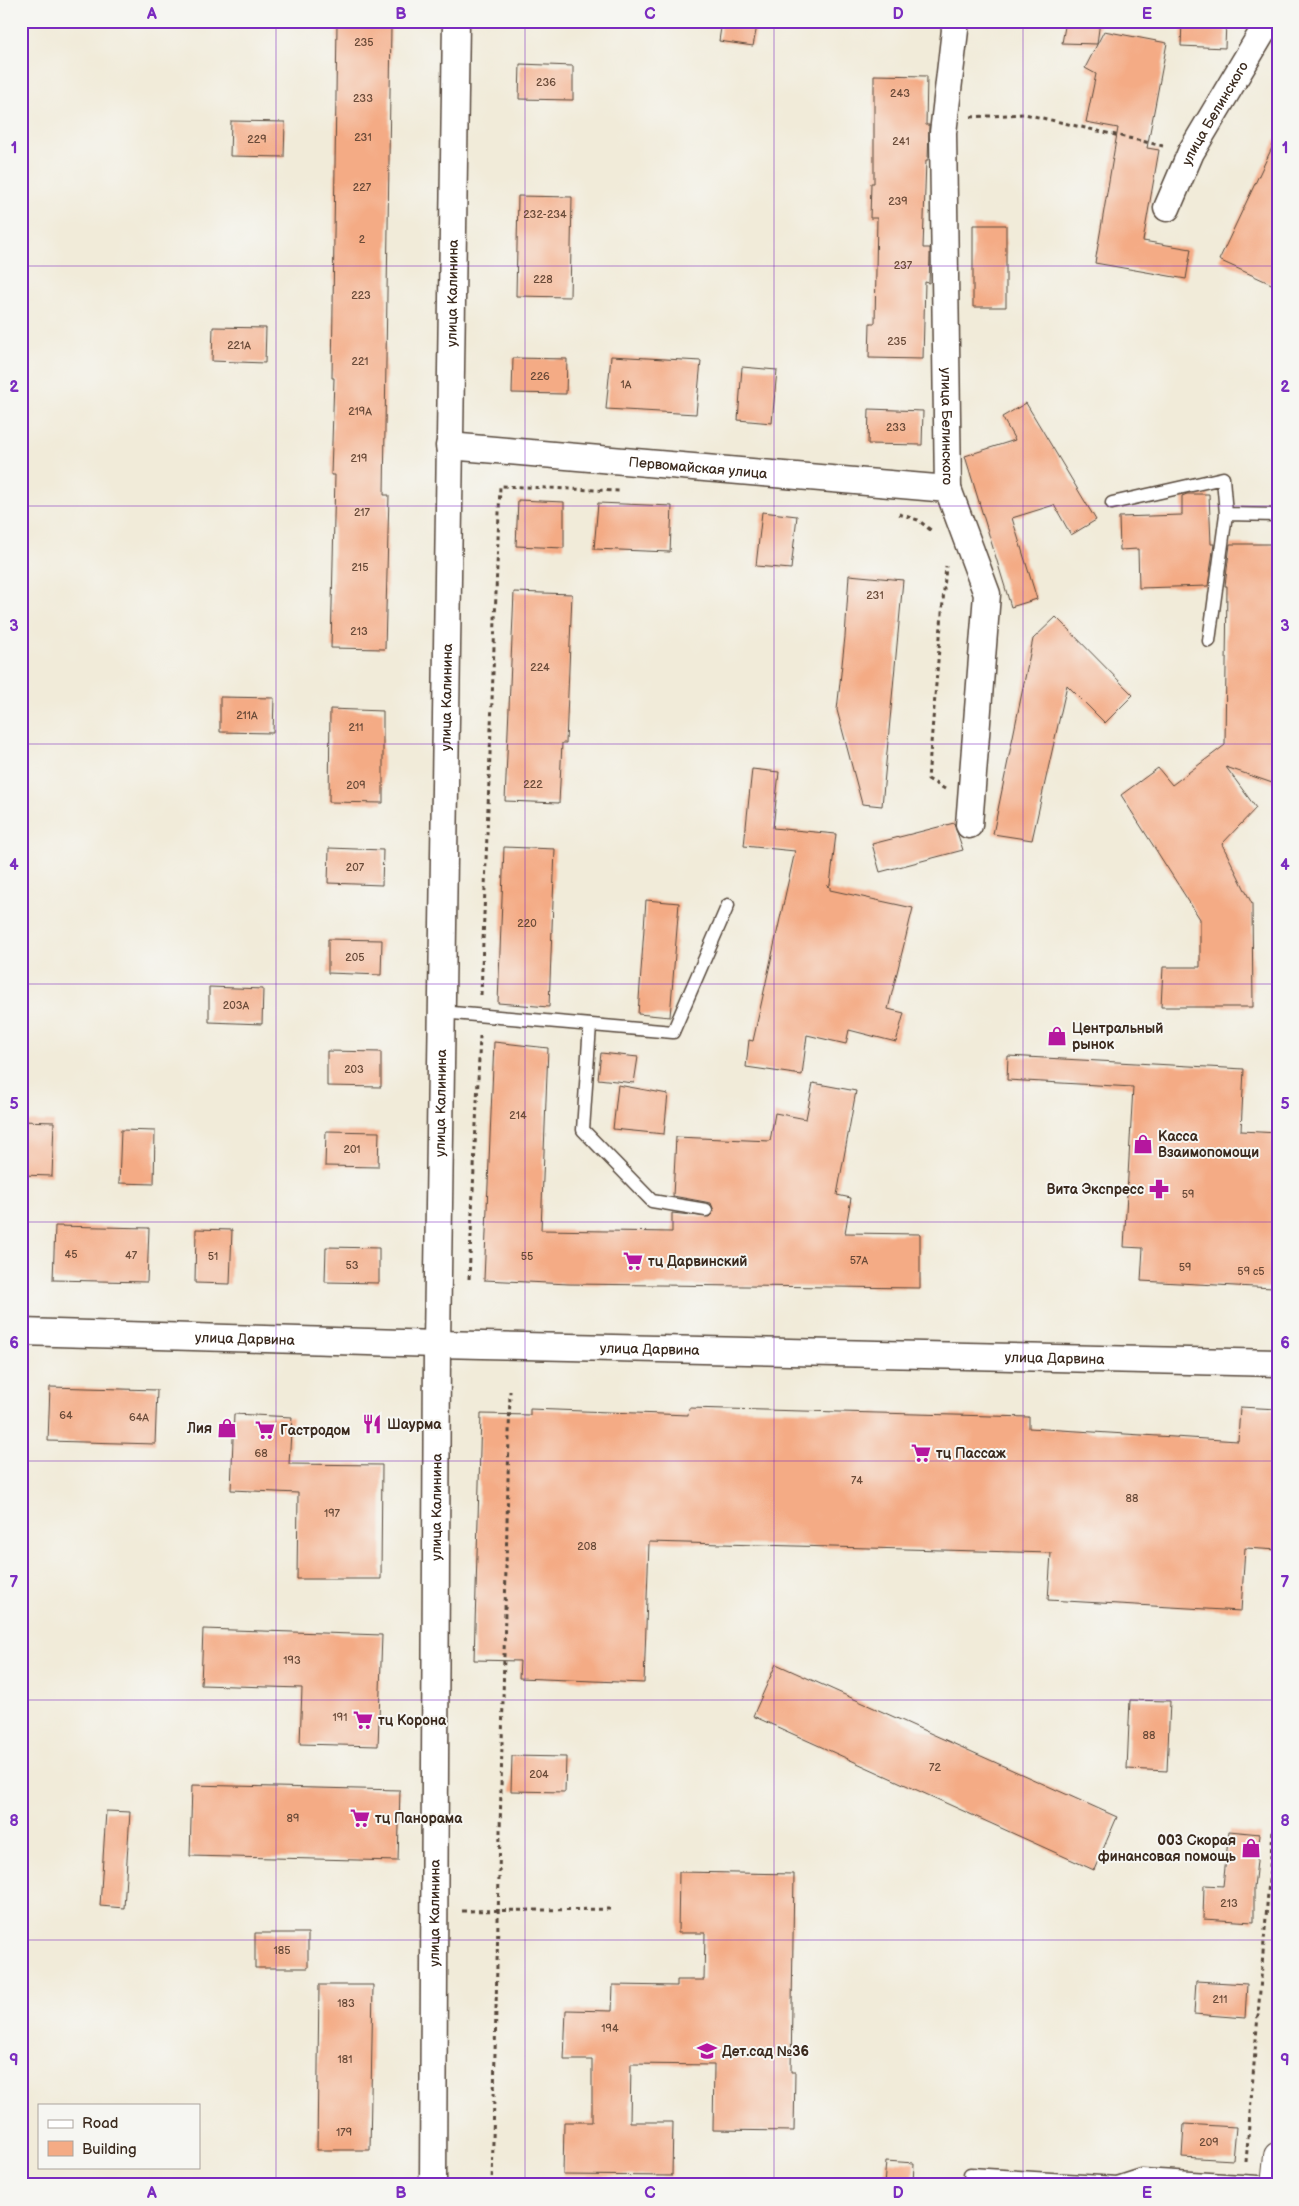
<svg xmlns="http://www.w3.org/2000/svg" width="1299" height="2206" font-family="'Balsamiq Sans',sans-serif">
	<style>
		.building { fill: #f4ab85 }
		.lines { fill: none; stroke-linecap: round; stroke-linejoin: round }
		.service-casing { stroke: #56473a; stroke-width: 15 }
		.minor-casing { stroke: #56473a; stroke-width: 29 }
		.tertiary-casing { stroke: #56473a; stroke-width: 30 }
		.path { stroke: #56473a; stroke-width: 3; stroke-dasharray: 4 4; stroke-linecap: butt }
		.service { stroke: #fff; stroke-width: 12 }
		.minor { stroke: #fff; stroke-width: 26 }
		.tertiary { stroke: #fff; stroke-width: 28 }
		.grid { fill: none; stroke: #7b2cbf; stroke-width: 1; stroke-opacity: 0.55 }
		.labels { text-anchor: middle; stroke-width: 4; stroke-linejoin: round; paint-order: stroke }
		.number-label { font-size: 11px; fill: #694a38 }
		.street-label { font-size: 14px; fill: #3b2a1e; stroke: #f6f6f2 }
		.poi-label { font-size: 14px; font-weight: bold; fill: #3b2a1e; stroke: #f6f6f2; text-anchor: start }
		.neatline { fill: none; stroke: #7b2cbf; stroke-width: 2 }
		.grid-label { font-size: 16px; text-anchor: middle; font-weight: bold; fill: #7b2cbf }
	</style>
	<rect width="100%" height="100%" fill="#f6f6f2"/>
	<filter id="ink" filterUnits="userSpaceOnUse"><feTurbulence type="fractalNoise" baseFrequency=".02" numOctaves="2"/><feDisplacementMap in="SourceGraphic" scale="10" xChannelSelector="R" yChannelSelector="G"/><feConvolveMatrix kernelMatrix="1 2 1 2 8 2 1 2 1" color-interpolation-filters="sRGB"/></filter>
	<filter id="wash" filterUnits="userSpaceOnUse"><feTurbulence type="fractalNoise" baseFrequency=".0096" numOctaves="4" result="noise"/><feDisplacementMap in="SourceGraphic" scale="20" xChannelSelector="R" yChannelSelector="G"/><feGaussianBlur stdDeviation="1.12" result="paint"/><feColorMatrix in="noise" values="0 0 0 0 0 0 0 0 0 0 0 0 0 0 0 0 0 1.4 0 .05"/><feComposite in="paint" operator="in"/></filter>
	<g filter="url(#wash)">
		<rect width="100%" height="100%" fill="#f1ebd9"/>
		<g id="blocks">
			<!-- building -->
			<path class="building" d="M722 21H758L753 46 719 41Z
				M1066 21H1100L1097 44 1062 43Z
				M1182 21H1226L1225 48 1181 46Z
				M337 24 391 26 384 495H389L385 649 331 648 335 475H331L334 378H332Z
				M1104 31 1167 43 1147 148 1159 150 1143 241 1191 249 1186 279 1095 263 1118 128 1086 122 1096 74 1085 68Z
				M520 64 573 66V100L519 99Z
				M874 75 927 76 926 125H929L928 160H926L923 248H930V256L929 283 925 282 923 359 869 358 870 323H875L877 218H870L871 183H874Z
				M231 121 285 122 284 157 230 156Z
				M1278 135V287L1219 260Z
				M518 196 572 197 570 297 516 296Z
				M973 225H1006V307H973Z
				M213 327 266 328 265 363 212 361Z
				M611 356 701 361 696 414 606 409Z
				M513 358 567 359 566 394 512 393Z
				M742 367 777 370 772 423 738 420Z
				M1026 403 1096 520 1071 535 1054 505 1012 518 1037 599 1011 607 965 456 1015 440 1002 417Z
				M869 409 923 411 922 445 868 444Z
				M1187 494H1209L1211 544H1214L1208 586 1139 588 1138 549 1120 550 1119 517 1182 515V496Z
				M518 500 564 502V548L516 546Z
				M598 503 672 506 670 552 594 549Z
				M762 512 797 516 791 569 756 566Z
				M1230 544H1278V785L1226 767 1256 808 1222 844 1252 904 1253 1007H1161L1163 967H1200V919L1121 795 1158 768 1172 785 1225 745 1227 586H1225Z
				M849 575 903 580 882 806 862 804 837 710 845 637Z
				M514 592 572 594 566 743H562L559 803 505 801Z
				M1056 617 1133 695 1105 723 1067 685 1032 840 993 834 1033 639Z
				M220 697 274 698 273 733 220 732Z
				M330 709 383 711V803L329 802Z
				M752 769 779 772 773 828 836 834 830 885 827 886 830 887V890L913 908 888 1009 904 1013 896 1042 849 1030 846 1044 807 1035 802 1075 746 1067 749 1040 753 1041 795 851 744 846Z
				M954 823 963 850 880 872 872 844Z
				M504 847 555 849 549 1007 498 1003Z
				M329 848 383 850 382 885 328 883Z
				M646 900 679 903 670 1017 638 1014Z
				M328 939 382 940 381 975 328 973Z
				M209 987 263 989 262 1024 209 1022Z
				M494 1042 548 1048 541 1230 672 1232V1213L709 1217 714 1211 711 1203 673 1196 676 1137 770 1141 775 1113 806 1119 813 1083 856 1091 837 1195 851 1198 845 1233 920 1234V1288L569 1284 484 1280Z
				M327 1051 381 1052V1087L327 1086Z
				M601 1053 638 1057 634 1083 598 1079Z
				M1008 1056 1244 1069 1241 1131 1278 1133V1211L1273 1288 1141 1281 1143 1248 1124 1247 1133 1087 1007 1080Z
				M618 1085 668 1094 664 1134 613 1129Z
				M21 1121 54 1122 52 1176 21 1175Z
				M121 1130 155 1131 154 1184 119 1183Z
				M326 1131 379 1132 378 1167 325 1166Z
				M55 1226 149 1228 147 1282 53 1280Z
				M196 1229 232 1230 230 1284 195 1283Z
				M326 1247 379 1248V1283L325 1282Z
				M50 1387 157 1390 155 1444 48 1441Z
				M1240 1407 1278 1409V1550L1245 1548 1241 1611 1048 1600 1051 1553 649 1542 644 1683 519 1678 520 1661 474 1660 481 1414 530 1415V1409L688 1415 689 1408 1029 1417V1428L1238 1441Z
				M234 1414 292 1417 289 1464 382 1465 381 1579H297L298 1493 231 1490Z
				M203 1629 382 1635 378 1746 300 1744 302 1688 201 1685Z
				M776 1664 1117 1817 1094 1870 753 1716Z
				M1130 1700 1170 1701 1167 1771 1127 1769Z
				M512 1756 566 1757 565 1792 511 1791Z
				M192 1785 400 1790 398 1861 190 1856Z
				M106 1811 130 1812 124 1908 100 1906Z
				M1229 1831 1260 1834 1254 1888V1922L1203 1919 1204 1885 1223 1886Z
				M679 1872 794 1874 791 2072H795L794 2131 713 2130 714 2065 631 2064 630 2122H673L672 2176 563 2175 564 2122H592V2060H564L566 2010 612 2011 613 1985 677 1986V1980H704L705 1933H678Z
				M255 1933H308V1968H255Z
				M1196 1981 1247 1984 1245 2018 1194 2014Z
				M319 1985H373L370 2150H317Z
				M1184 2124 1236 2127 1233 2160 1182 2157Z
				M886 2161 914 2163 913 2185H884Z"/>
		</g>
	</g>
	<g filter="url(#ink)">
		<use href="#blocks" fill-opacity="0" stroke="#56473a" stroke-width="1"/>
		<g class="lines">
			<defs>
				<path id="service" d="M1112 503 1223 478 1226 514 1209 641
					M1226 514 1278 515
					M441 1012 673 1032 728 905
					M590 1025 583 1130 652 1201 706 1210
					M970 2174 1117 2183 1142 2175 1275 2183"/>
				<g id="minor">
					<path id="s1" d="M954 21 955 30 943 133 948 489 987 594 969 825"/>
					<path id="s2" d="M1167 208 1191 152 1269 21"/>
					<path id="s3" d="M449 446 948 489"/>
					<path id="s4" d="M21 1332 437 1344 1278 1363"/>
					<path id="s5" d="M433 2185 437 1344 456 21"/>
				</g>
				<path id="tertiary" d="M1275 2185 1278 2156"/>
			</defs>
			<!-- service casing -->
			<use href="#service" class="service-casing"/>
			<!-- minor casing -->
			<use href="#minor" class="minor-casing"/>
			<!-- tertiary casing -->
			<use href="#tertiary" class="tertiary-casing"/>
			<!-- path -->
			<path class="path" d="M971 117 1025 114 1163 146
				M899 514 918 520 933 532
				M945 789 928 779 946 566
				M481 995 500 486 619 491
				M469 1279 480 1036
				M462 1911 613 1909
				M1246 2162 1278 1770
				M492 2185 510 1391"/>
			<!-- service -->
			<use href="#service" class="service"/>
			<!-- minor -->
			<use href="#minor" class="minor"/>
			<!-- tertiary -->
			<use href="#tertiary" class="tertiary"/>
		</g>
	</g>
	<!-- grid -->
	<path class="grid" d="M276 21V2185M525 21V2185M774 21V2185M1023 21V2185M21 266H1278M21 506H1278M21 744H1278M21 984H1278M21 1222H1278M21 1461H1278M21 1700H1278M21 1940H1278"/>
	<!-- icons -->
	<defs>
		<symbol id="shop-bare" viewBox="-9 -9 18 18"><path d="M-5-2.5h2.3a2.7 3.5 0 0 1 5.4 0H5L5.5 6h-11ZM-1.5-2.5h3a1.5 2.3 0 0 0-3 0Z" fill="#b5179e" stroke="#f6f6f2" stroke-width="2.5" paint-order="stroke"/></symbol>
		<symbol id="pharmacy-bare" viewBox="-9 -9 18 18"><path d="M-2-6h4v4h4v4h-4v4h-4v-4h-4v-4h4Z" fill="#b5179e" stroke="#f6f6f2" stroke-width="2.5" paint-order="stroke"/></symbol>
		<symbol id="supermarket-bare" viewBox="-9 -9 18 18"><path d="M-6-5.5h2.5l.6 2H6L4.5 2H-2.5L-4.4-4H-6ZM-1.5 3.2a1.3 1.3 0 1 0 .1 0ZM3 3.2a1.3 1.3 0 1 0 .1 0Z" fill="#b5179e" stroke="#f6f6f2" stroke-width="2.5" paint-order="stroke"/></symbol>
		<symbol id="restaurant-bare" viewBox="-9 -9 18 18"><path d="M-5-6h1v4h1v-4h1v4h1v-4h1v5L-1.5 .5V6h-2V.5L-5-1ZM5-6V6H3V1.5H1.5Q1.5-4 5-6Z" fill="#b5179e" stroke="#f6f6f2" stroke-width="2.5" paint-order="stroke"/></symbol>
		<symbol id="school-bare" viewBox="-9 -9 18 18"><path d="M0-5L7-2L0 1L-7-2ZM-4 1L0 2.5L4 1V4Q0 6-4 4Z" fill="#b5179e" stroke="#f6f6f2" stroke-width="2.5" paint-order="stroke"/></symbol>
	</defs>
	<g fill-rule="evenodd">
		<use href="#shop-bare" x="1043" y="1022" width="28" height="28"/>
		<use href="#shop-bare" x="1129" y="1130" width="28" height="28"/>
		<use href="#pharmacy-bare" x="1145" y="1175" width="28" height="28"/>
		<use href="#supermarket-bare" x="619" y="1247" width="28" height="28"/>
		<use href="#restaurant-bare" x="358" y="1410" width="28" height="28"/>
		<use href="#shop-bare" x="213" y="1414" width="28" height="28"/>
		<use href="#supermarket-bare" x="251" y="1416" width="28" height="28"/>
		<use href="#supermarket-bare" x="907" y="1439" width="28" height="28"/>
		<use href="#supermarket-bare" x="349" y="1706" width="28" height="28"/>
		<use href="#supermarket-bare" x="346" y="1804" width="28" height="28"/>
		<use href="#shop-bare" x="1237" y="1834" width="28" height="28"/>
		<use href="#school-bare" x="693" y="2037" width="28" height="28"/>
	</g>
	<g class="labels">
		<!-- number labels -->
		<g class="number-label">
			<text x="364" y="46">235</text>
			<text x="546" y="86">236</text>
			<text x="900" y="97">243</text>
			<text x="363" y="102">233</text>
			<text x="363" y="141">231</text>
			<text x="257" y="143">229</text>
			<text x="901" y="145">241</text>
			<text x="362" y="191">227</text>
			<text x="898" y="205">239</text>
			<text x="545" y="218">232-234</text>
			<text x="362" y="243">2</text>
			<text x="903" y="269">237</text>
			<text x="543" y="283">228</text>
			<text x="361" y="299">223</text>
			<text x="897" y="345">235</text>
			<text x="239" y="349">221А</text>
			<text x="360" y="365">221</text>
			<text x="540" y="380">226</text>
			<text x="626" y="388">1А</text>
			<text x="360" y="415">219А</text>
			<text x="896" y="431">233</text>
			<text x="359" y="462">219</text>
			<text x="362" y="516">217</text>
			<text x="360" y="571">215</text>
			<text x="875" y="599">231</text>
			<text x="359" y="635">213</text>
			<text x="540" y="671">224</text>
			<text x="247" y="719">211А</text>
			<text x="356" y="731">211</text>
			<text x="533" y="788">222</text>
			<text x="356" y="789">209</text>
			<text x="355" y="871">207</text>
			<text x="527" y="927">220</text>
			<text x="355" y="961">205</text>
			<text x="236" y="1009">203А</text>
			<text x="354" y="1073">203</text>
			<text x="518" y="1119">214</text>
			<text x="352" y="1153">201</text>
			<text x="1188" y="1198">59</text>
			<text x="71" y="1258">45</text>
			<text x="131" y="1259">47</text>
			<text x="213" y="1260">51</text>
			<text x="527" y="1260">55</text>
			<text x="859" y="1264">57А</text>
			<text x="352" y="1269">53</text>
			<text x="1185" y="1271">59</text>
			<text x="1251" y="1275">59 с5</text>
			<text x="66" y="1419">64</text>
			<text x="139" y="1421">64А</text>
			<text x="261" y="1457">68</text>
			<text x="857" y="1484">74</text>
			<text x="1132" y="1502">88</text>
			<text x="332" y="1517">197</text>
			<text x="587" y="1550">208</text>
			<text x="292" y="1664">193</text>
			<text x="340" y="1721">191</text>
			<text x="1149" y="1739">88</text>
			<text x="935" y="1771">72</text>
			<text x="539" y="1778">204</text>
			<text x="293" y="1822">89</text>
			<text x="1229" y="1907">213</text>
			<text x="282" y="1954">185</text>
			<text x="1220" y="2003">211</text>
			<text x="346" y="2007">183</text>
			<text x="610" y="2032">194</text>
			<text x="345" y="2063">181</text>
			<text x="344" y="2136">179</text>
			<text x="1209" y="2146">209</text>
		</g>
		<!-- street labels -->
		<g class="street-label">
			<text dy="5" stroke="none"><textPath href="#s2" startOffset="106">улица Белинского</textPath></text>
			<text dy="5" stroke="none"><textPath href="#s5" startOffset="1892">улица Калинина</textPath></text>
			<text dy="5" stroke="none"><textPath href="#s1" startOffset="406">улица Белинского</textPath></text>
			<text dy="5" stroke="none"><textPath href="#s3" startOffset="250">Первомайская улица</textPath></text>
			<text dy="5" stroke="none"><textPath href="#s5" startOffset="1488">улица Калинина</textPath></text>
			<text dy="5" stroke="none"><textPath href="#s5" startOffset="1082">улица Калинина</textPath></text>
			<text dy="5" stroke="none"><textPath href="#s4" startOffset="224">улица Дарвина</textPath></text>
			<text dy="5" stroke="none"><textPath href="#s4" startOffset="629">улица Дарвина</textPath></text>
			<text dy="5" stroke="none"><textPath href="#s4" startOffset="1034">улица Дарвина</textPath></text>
			<text dy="5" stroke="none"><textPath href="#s5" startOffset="678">улица Калинина</textPath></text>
			<text dy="5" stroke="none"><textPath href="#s5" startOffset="272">улица Калинина</textPath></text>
		</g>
		<!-- poi labels -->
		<g class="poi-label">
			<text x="1072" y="1033">Центральный<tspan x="1072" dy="16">рынок</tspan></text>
			<text x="1158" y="1141">Касса<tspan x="1158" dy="16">Взаимопомощи</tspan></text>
			<text x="1144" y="1194" text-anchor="end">Вита Экспресс</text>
			<text x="648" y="1266">тц Дарвинский</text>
			<text x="387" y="1429">Шаурма</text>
			<text x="212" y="1433" text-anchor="end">Лия</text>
			<text x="280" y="1435">Гастродом</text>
			<text x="936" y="1458">тц Пассаж</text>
			<text x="378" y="1725">тц Корона</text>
			<text x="375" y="1823">тц Панорама</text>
			<text x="1236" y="1845" text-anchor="end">003 Скорая<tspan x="1236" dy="16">финансовая помощь</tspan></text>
			<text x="722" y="2056">Дет.сад №36</text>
		</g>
	</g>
	<!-- margin -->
	<rect width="1299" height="2206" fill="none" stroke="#f6f6f2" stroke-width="55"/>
	<!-- legend -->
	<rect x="38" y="2104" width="162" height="65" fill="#f6f6f2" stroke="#aba49d"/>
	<rect x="48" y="2120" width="25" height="8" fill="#ffffff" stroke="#aba49d"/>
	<text x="82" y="2128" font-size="15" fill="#3b2a1e">Road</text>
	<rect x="48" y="2141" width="25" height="15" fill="#f4ab85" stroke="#aba49d"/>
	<text x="82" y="2154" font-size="15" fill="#3b2a1e">Building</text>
	<rect x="28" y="28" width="1244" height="2150" class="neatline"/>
	<g class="grid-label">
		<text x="152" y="19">A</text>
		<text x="401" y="19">B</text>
		<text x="650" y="19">C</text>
		<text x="898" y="19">D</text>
		<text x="1147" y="19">E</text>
		<text x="14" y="153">1</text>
		<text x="1285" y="153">1</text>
		<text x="14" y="392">2</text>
		<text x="1285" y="392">2</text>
		<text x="14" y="631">3</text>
		<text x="1285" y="631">3</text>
		<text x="14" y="870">4</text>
		<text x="1285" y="870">4</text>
		<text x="14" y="1109">5</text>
		<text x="1285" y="1109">5</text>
		<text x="14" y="1348">6</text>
		<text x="1285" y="1348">6</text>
		<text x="14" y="1587">7</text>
		<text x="1285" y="1587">7</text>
		<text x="14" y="1826">8</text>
		<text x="1285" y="1826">8</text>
		<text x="14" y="2065">9</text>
		<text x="1285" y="2065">9</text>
		<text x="152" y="2198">A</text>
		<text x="401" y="2198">B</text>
		<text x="650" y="2198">C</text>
		<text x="898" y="2198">D</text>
		<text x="1147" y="2198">E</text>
	</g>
</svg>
